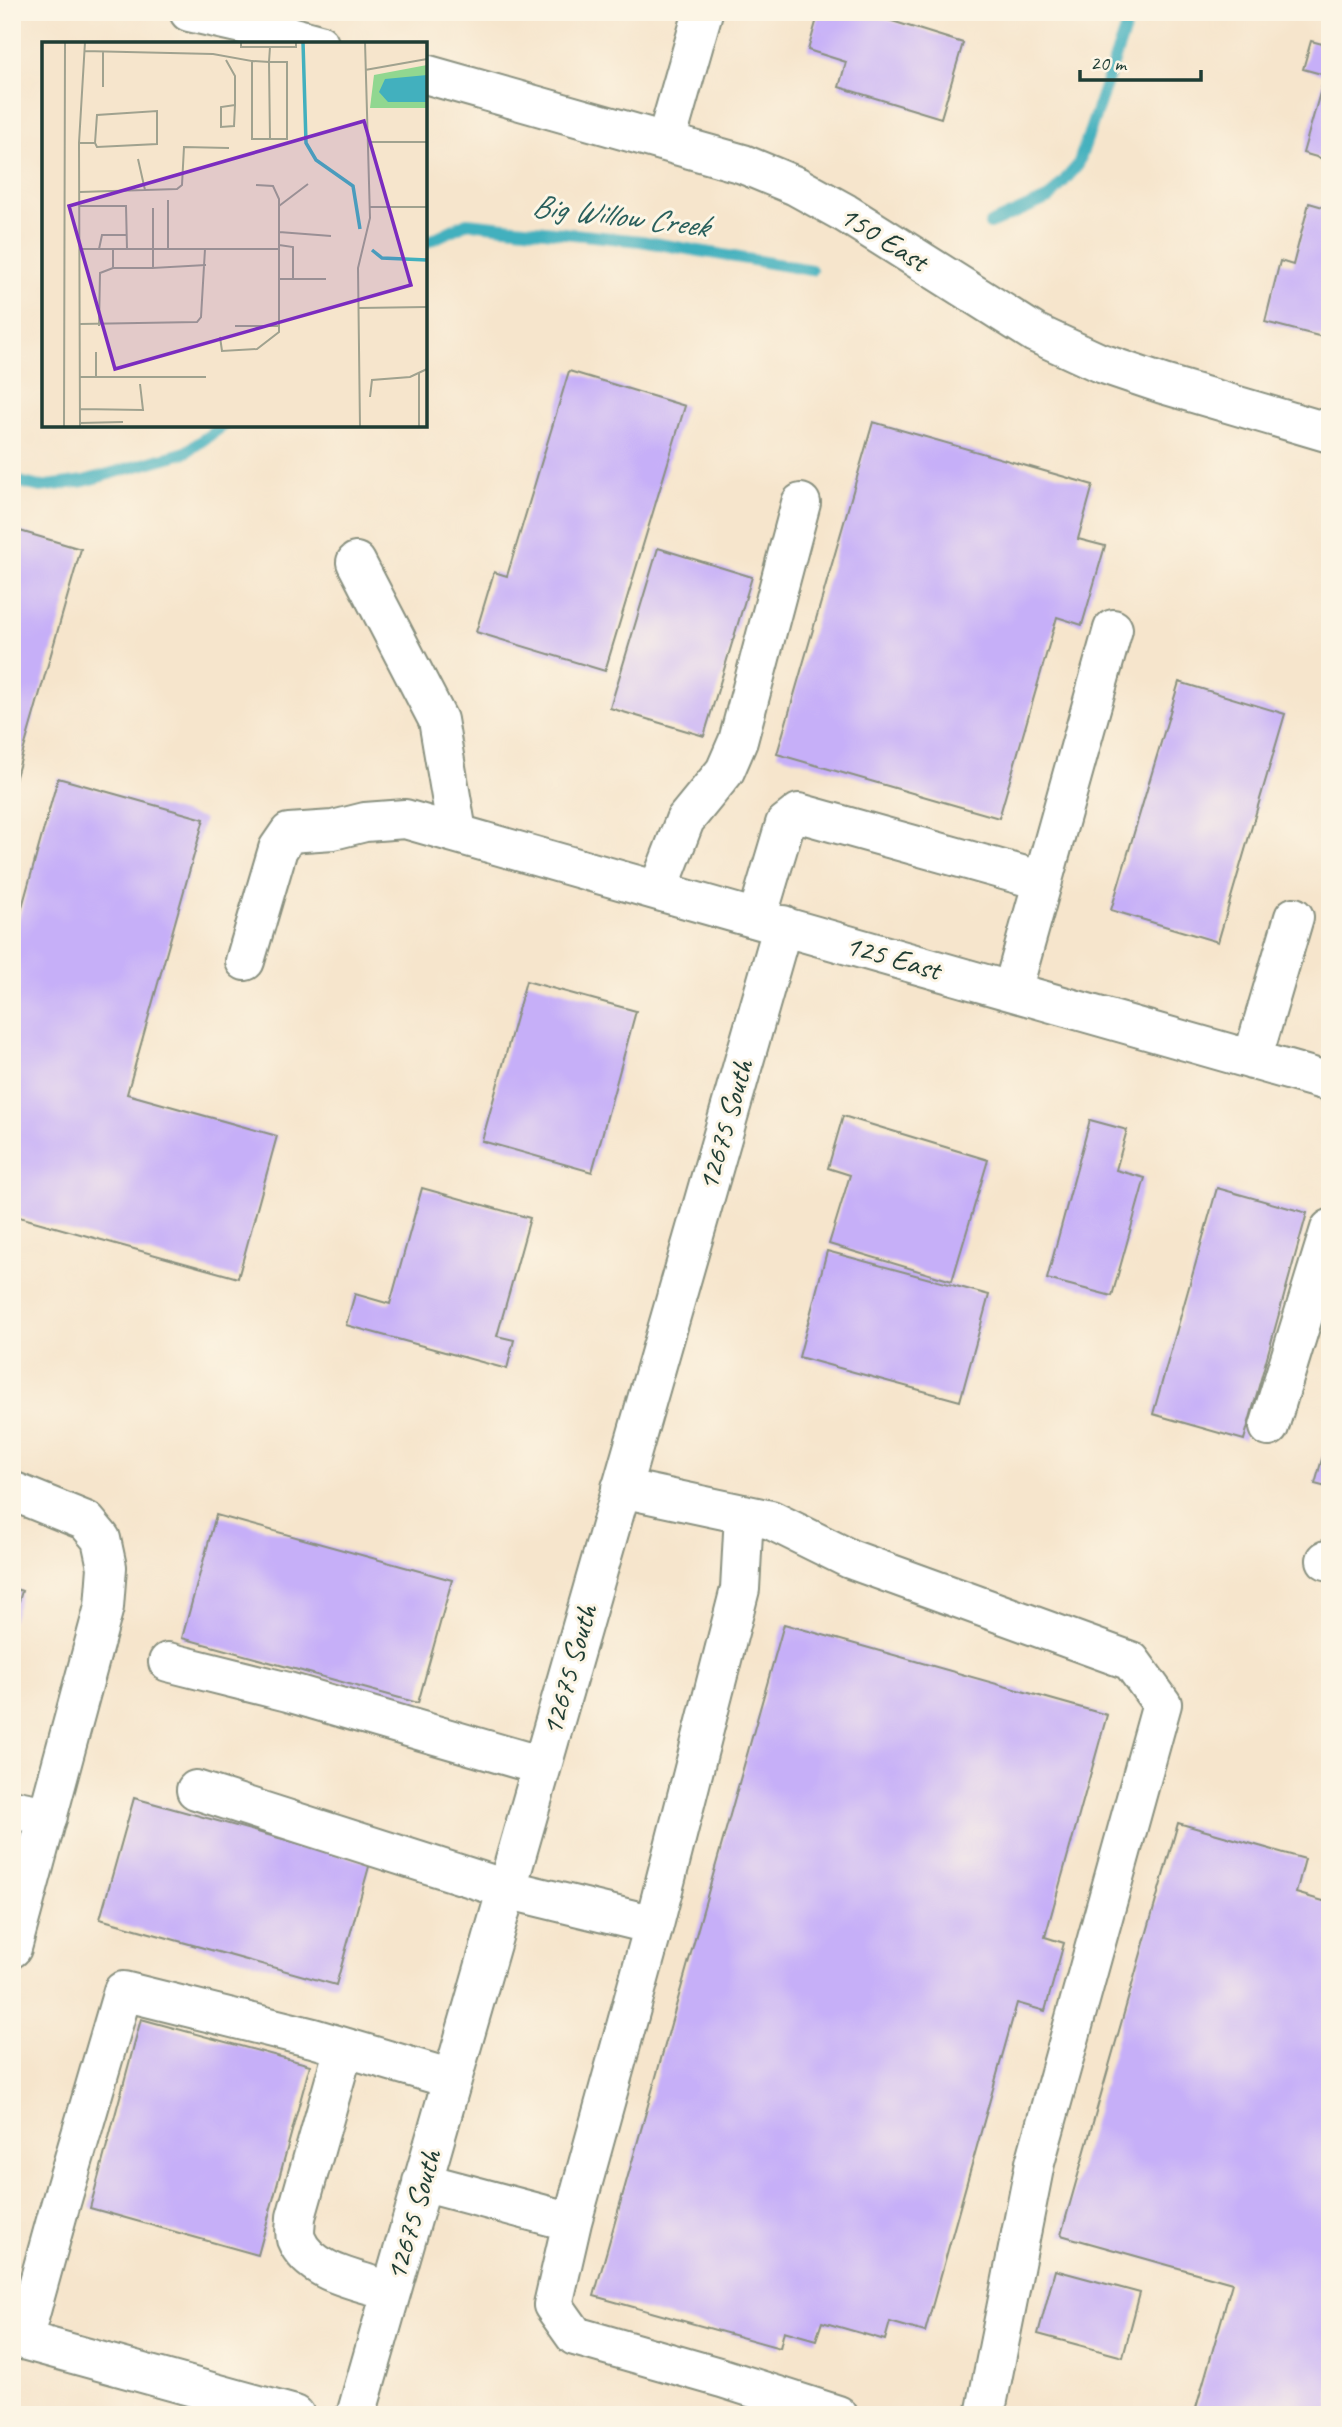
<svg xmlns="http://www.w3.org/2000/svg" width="1342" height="2427" font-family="Caveat,sans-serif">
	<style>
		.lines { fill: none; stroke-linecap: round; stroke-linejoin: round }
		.stream { stroke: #42b0be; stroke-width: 12 }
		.building { fill: #c6aff8 }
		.minor-casing { stroke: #8a9180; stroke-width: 42 }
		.minor { stroke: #fff; stroke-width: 38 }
		.labels { text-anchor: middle; stroke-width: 6; stroke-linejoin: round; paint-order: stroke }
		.street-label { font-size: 30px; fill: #1f3d34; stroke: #fcf5e5 }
		.water-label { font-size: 32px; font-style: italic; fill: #2a605d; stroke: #fcf5e5 }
		.inset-river { fill: none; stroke: #42b0be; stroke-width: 3.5 }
		.inset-road { fill: none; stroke: #a0a28f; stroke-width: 2 }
		.view { fill: #7b2cbf; fill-opacity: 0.15; stroke: #7b2cbf; stroke-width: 3.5 }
		.inset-edge { fill: none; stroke: #1f3d34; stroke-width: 3.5 }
	</style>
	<rect width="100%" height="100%" fill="#fcf5e5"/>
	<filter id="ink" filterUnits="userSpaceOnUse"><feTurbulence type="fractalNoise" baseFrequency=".0143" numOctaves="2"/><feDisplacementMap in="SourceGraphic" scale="14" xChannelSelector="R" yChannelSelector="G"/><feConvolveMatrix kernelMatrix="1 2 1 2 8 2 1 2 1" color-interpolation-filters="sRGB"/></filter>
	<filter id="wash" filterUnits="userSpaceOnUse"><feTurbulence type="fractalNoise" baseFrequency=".00686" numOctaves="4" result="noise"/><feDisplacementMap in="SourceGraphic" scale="28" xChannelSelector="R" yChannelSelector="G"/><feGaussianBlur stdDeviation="1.57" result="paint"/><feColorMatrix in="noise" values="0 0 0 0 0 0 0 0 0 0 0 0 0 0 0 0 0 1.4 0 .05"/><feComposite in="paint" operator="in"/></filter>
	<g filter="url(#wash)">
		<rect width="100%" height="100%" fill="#f6e5cc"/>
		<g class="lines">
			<!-- stream -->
			<path class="stream" d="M990 224 1049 198 1078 165 1131 12
				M425 243 467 223 641 241 811 270
				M12 480 40 487 84 481 186 452 224 425"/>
		</g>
		<g id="blocks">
			<!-- building -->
			<path class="building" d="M819 12H863L963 43 941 118 839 87 846 62 808 50Z
				M1311 41 1330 46V161L1303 153 1325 75 1303 69Z
				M1309 203 1330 209V339L1265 322 1280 261 1293 265Z
				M569 371 685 406 605 671 476 632 494 572 507 576Z
				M873 422 1093 485 1078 539 1105 546 1082 625 1057 617 999 818 777 754Z
				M20 531 81 549 13 787 12 557Z
				M658 548 752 577 704 736 610 708Z
				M1179 682 1285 714 1218 942 1111 910Z
				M58 778 204 819 127 1094 277 1136 238 1278 12 1215V943Z
				M526 981 636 1011 592 1172 482 1141Z
				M843 1116 988 1160 952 1281 829 1244 850 1175 828 1168Z
				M1090 1120 1127 1130 1116 1170 1145 1178 1112 1296 1047 1279Z
				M422 1188 530 1218 497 1336 514 1340 507 1369 346 1325 355 1294 390 1304Z
				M1217 1188 1307 1213 1244 1440 1153 1414Z
				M827 1251 989 1295 960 1401 799 1357Z
				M1329 1434H1330V1488L1315 1484Z
				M216 1515 452 1580 418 1703 182 1638Z
				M12 1588 22 1591 13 1621H12Z
				M784 1624 1107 1715 1045 1937 1064 1943 1045 2011 1017 2003 925 2332 890 2322 885 2340 822 2322 816 2340 784 2331 780 2348 594 2296Z
				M134 1798 370 1863 336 1985 100 1919Z
				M1178 1823 1305 1859 1296 1893 1330 1903V2415H1194L1232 2283 1061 2235Z
				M141 2019 310 2065 258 2255 90 2208Z
				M1055 2270 1140 2293 1123 2357 1038 2334Z"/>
		</g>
	</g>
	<g filter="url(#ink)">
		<use href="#blocks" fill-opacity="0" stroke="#8a9180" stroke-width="2"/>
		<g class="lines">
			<defs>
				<path id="minor" d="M189 12 268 30 319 44
					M425 74 743 164 796 186 845 213 1035 333 1098 362 1163 384 1330 433
					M666 141 703 12
					M356 562 438 720 457 832
					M658 890 685 820 725 771 738 741 801 503
					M757 918 785 824 799 813 1043 881
					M245 961 278 849 289 833 333 830 365 822 405 819 1330 1082
					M1012 991 1113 629
					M1252 1060 1294 917
					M1269 1427 1330 1229
					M621 1488 771 1520 850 1559 1131 1661 1162 1704 1035 2163 985 2415
					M12 1491 86 1521 101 1539 107 1567 104 1607 12 1948
					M1326 1560 1330 1561
					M168 1662 288 1692 542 1766
					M196 1790 506 1889 654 1925 740 1589 744 1514
					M12 1809 48 1816
					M344 2048 296 2217C296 2223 294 2232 296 2239 310 2274 359 2280 391 2291
					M422 2182 572 2222 654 1925
					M572 2222 553 2305 575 2336 722 2378 838 2415
					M12 2337 295 2415
					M23 2340 58 2213 123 1991 313 2038 452 2079
					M356 2415 783 925"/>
			</defs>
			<!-- minor casing -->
			<use href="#minor" class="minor-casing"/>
			<!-- minor -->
			<use href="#minor" class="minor"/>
		</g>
	</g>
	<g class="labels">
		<!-- street labels -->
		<g class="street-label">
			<text transform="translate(884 238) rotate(32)" y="10">150 East</text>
			<text transform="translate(893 957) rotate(16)" y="10">125 East</text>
			<text transform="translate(725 1125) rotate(-74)" y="10">12675 South</text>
			<text transform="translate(569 1670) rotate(-74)" y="10">12675 South</text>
			<text transform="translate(413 2215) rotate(-74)" y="10">12675 South</text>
		</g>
		<!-- water labels -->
		<g class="water-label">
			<text transform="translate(620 215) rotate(7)" y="11">Big Willow Creek</text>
		</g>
	</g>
	<!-- overview -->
	<g transform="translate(42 42)">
		<rect width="385" height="385" fill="#f6e5cc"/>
		<path d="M385 23V66H328L332 33Z" fill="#91d790"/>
		<path d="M385 33V60H346L337 50 343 37Z" fill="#42b0be"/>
		<path class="inset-river" d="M261 0 264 101 274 118 311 144 318 187M330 208 340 216 385 218"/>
		<path class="inset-road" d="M199 0V5H228M42 9 171 12 210 19V97H245V20H227L228 5H254V0M61 10V45M184 18 193 34V63L192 84 179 85V65L193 63M210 19 227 20 228 97M323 28 385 17M327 100H385M37 101H53L55 73 115 69V102L55 105 53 101M96 117 103 148M38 150 135 147 140 143 142 105 187 106M126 158V207M38 164H84L85 207M237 164 266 142M328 165H385M111 166V226L164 223M237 190 289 194M237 203 251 205V237M38 207H237M57 207 60 193H85M71 207V226H111M237 237H284M316 266 385 265M38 282 155 280 159 275 163 207M57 284 58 231 71 226M193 284H237M178 295 180 309 215 307 237 290V157L231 144 214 143M38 335H164M54 335V310M328 355 330 338 368 335 385 327M38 367 101 368 98 342M38 381 81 380M22 385 23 0M38 385 37 101 43 0M318 385 316 226 328 176 323 0M377 385V331"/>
		<path class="view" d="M322 79 369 243 73 327 27 164Z"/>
		<rect width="385" height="385" class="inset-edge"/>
	</g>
	<!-- margin -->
	<rect width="1342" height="2427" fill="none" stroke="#fcf5e5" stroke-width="42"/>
	<!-- scale -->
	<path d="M1080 70v10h121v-10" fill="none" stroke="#1f3d34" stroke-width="3.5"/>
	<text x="1090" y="70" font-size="21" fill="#1f3d34" stroke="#fcf5e5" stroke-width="5" paint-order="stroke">20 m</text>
</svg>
